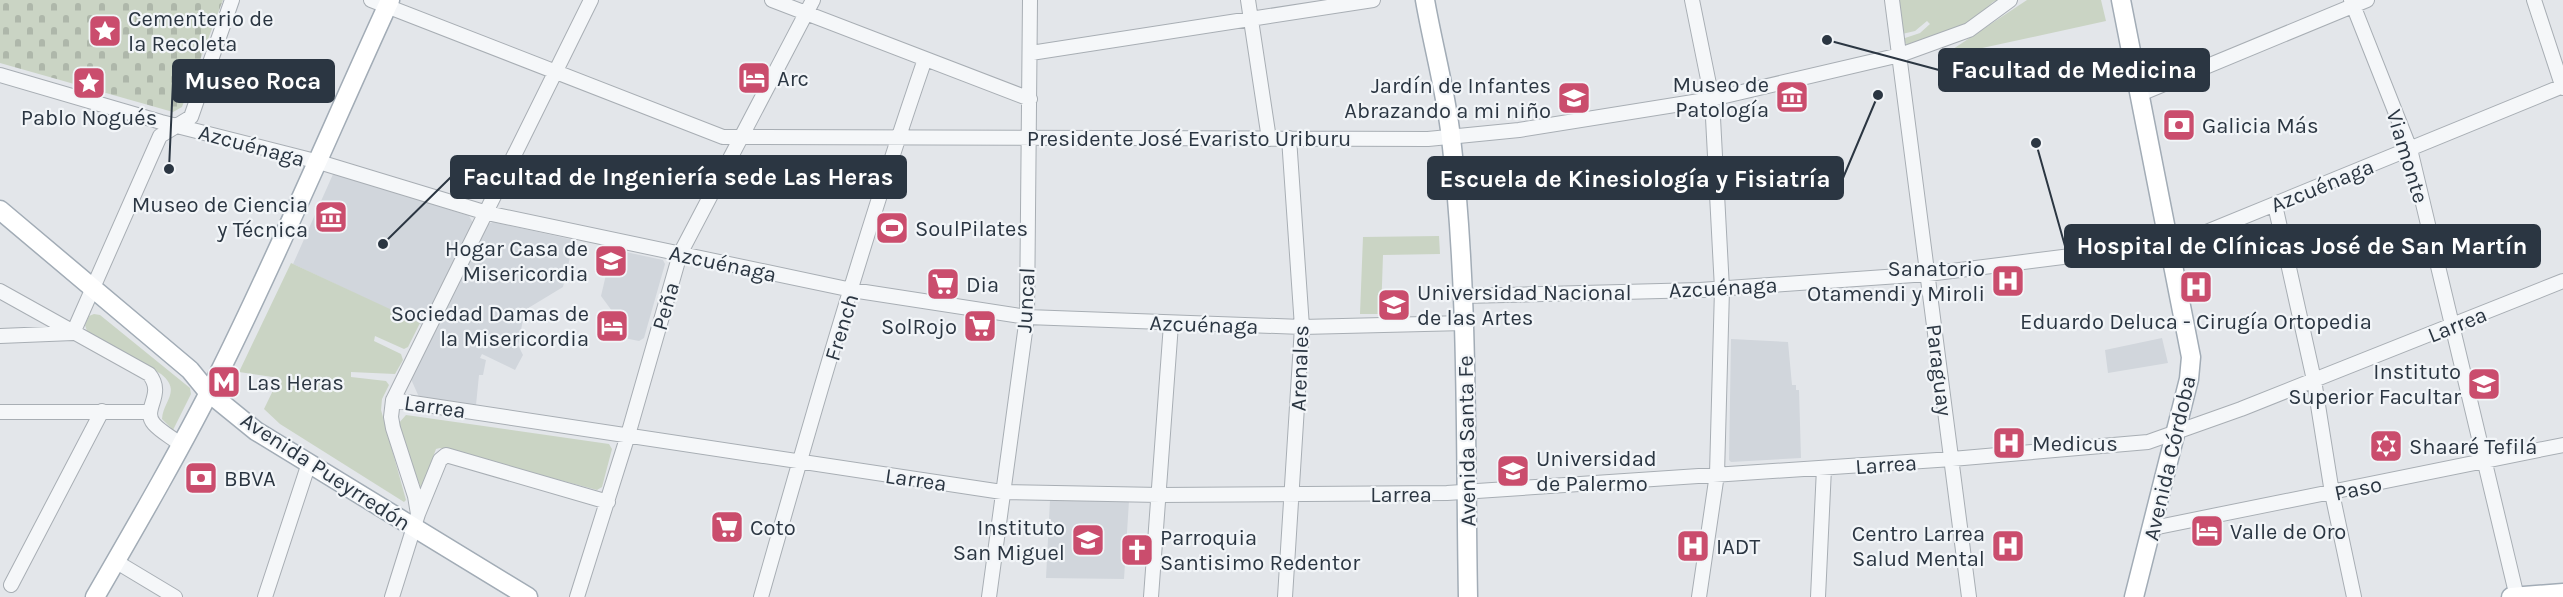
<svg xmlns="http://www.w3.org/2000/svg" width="2563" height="597" font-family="Karla,sans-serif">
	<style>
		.built { fill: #d1d6dc }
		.cemetery { fill: url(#cemetery-stones) }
		.green { fill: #cad4c4 }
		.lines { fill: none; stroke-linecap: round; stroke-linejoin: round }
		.minor-casing { stroke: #a8aeb4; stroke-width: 16 }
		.major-casing { stroke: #a2acb6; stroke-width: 21 }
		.minor { stroke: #f5f7f9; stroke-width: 14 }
		.major { stroke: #fff; stroke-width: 18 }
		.labels { text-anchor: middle; stroke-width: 4.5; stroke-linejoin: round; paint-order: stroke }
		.poi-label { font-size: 22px; fill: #2b3642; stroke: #f2f5f8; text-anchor: start }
		.street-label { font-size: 22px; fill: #2b3642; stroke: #f2f5f8 }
		.leader { fill: none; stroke: #2b3642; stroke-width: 2 }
		.callout-dot { fill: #2b3642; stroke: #f2f5f8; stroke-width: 2 }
		.callout { fill: #2b3642; stroke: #2b3642; stroke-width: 2 }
		.callout-label { font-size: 24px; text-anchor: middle; font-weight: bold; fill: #fff }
	</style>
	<defs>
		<pattern id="cemetery-stones" width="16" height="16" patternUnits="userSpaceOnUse" patternTransform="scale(1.5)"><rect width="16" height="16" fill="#cad4c4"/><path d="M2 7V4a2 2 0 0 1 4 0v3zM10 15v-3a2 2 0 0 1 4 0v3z" fill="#aeb7aa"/></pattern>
	</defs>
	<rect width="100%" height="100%" fill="#e3e6ea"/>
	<!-- built -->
	<path class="built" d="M334 172 469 216 473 223 424 326 293 264Z
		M493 222 574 240 563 287 525 310 518 345 523 355 515 370 482 354 480 358 486 360 483 375H479L476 405 419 397 410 377 486 225Z
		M612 249 663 260 665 264 644 338 639 341 624 338 626 330 601 296Z
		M2162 338 2168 363 2108 373 2105 350Z
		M1731 339 1788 342 1792 385H1796V390H1799L1801 458 1731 462 1729 460Z
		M1050 500 1129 501 1124 579 1046 578Z"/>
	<!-- cemetery -->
	<path class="cemetery" d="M0 0H223L182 107 173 112 0 63Z"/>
	<!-- green -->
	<path class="green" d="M1897 0H1998L1993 2 1971 22 1908 46 1902 39 1920 33 1930 24 1927 21 1915 31 1902 34Z
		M2027 0H2101L2106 21 1950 55V51Z
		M1439 236 1440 254 1383 255 1381 314H1360L1363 237Z
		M291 263 420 323 408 347 404 349 375 336 374 341 401 354 403 360 395 374 351 372V377L386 381 389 385 382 399 381 410 406 500 404 502 280 424 264 409 279 378 239 372Z
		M94 314 100 315 190 388 191 394 173 430 162 419C163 401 182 391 161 374L87 331 85 325 89 316Z
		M406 415 609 444 612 449 602 487 597 490 440 448 436 449 423 485 420 486 398 424Z"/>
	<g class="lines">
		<defs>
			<path id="minor" d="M371 0 723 137 1428 139 1519 130 1712 99 1900 55 1969 30 2010 0
				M772 0 1030 99
				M1248 0 1269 139
				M1692 0 1712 99 1722 289 1717 474 1699 597
				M1892 0 1969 597
				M2351 0 2410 149 2517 597
				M2534 0 2563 88
				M1031 53 1373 0
				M0 75 161 122 319 162 487 213 852 290 1027 317 1302 327 1465 323
				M2140 94 2367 0
				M2275 205 2314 380 2332 493 2354 597
				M0 291 149 374C166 395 141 409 154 424 161 432 173 438 181 445
				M1463 296 1700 290 1928 274 2182 242 2563 86
				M73 333 160 136 191 117 232 0
				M0 336 73 333
				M393 400 1002 492 1160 495 1447 493 1952 459 2148 442 2241 409 2563 281
				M0 412H150
				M418 514 415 496 393 428 391 417 393 400 591 0
				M2153 528 2563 445
				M115 561 175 597
				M11 585 102 411
				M265 597 309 463
				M392 597 418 514 440 460 446 455 608 502
				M577 597 628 435 680 254 813 0
				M761 597C812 417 864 236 925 59
				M989 597 1027 317 1030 0
				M1151 597 1171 324
				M1285 597 1302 327 1289 138
				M1818 597 1824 468"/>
			<path id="major" d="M1425 0C1433 46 1446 92 1451 138 1469 291 1465 444 1468 597
				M2121 0 2191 357 2189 379 2134 597
				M0 210 190 370 208 392 256 431 528 597
				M95 597C139 521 183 445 222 367 282 246 334 122 390 0
				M2511 597 2563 593"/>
		</defs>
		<!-- minor casing -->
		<use href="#minor" class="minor-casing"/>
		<!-- major casing -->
		<use href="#major" class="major-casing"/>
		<!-- minor -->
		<use href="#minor" class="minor"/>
		<!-- major -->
		<use href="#major" class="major"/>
	</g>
	<!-- icons -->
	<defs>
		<symbol id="sight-square" viewBox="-11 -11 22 22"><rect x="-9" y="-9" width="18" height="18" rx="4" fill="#ca4d6d" stroke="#f2f5f8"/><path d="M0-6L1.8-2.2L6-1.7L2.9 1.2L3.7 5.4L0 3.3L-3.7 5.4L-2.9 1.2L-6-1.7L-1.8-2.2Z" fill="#fff"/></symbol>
		<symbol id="hotel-square" viewBox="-11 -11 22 22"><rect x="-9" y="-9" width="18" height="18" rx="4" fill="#ca4d6d" stroke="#f2f5f8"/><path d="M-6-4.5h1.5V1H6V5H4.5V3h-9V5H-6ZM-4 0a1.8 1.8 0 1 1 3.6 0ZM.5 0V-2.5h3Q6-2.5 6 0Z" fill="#fff"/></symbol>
		<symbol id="museum-square" viewBox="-11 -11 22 22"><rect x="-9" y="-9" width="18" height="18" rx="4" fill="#ca4d6d" stroke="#f2f5f8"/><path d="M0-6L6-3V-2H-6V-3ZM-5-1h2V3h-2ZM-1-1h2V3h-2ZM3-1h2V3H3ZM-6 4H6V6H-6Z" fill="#fff"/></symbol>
		<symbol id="school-square" viewBox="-11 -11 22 22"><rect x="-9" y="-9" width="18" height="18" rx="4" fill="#ca4d6d" stroke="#f2f5f8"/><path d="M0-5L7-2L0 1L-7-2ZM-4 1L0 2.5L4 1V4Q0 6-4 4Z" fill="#fff"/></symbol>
		<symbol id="bank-square" viewBox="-11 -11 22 22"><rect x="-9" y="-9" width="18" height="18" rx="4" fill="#ca4d6d" stroke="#f2f5f8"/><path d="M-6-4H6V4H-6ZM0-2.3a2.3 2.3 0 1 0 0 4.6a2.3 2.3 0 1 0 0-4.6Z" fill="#fff"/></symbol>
		<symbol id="stadium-square" viewBox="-11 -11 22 22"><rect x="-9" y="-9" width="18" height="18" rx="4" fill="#ca4d6d" stroke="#f2f5f8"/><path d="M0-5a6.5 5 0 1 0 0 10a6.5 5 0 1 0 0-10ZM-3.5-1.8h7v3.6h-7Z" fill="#fff"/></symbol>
		<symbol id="hospital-square" viewBox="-11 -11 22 22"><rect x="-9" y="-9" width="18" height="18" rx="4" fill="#ca4d6d" stroke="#f2f5f8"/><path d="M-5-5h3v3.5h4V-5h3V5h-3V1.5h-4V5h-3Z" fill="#fff"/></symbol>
		<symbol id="supermarket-square" viewBox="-11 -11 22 22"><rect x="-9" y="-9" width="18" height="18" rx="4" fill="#ca4d6d" stroke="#f2f5f8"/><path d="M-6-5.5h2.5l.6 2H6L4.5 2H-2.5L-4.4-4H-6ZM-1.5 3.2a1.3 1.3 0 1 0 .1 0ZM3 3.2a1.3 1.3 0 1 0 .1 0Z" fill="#fff"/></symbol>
		<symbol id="university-square" viewBox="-11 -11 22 22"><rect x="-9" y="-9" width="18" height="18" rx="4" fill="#ca4d6d" stroke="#f2f5f8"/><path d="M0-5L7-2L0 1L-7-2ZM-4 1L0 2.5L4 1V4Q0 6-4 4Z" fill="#fff"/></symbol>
		<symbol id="metro-square" viewBox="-11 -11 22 22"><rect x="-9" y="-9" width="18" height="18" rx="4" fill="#ca4d6d" stroke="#f2f5f8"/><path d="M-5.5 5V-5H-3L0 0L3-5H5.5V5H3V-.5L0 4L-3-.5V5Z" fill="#fff"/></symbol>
		<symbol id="synagogue-square" viewBox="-11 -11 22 22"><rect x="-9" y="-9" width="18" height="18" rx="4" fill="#ca4d6d" stroke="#f2f5f8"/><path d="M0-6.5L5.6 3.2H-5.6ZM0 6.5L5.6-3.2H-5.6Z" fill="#fff"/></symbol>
		<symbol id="church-square" viewBox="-11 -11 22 22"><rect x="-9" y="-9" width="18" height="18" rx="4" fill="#ca4d6d" stroke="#f2f5f8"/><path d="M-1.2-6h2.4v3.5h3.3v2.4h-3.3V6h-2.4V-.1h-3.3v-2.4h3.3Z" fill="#fff"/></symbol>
	</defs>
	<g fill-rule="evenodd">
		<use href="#sight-square" x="86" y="12" width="38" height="38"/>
		<use href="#hotel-square" x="735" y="59" width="38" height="38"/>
		<use href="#sight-square" x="70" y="64" width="38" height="38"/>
		<use href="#museum-square" x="1773" y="78" width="38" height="38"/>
		<use href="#school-square" x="1555" y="79" width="38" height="38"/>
		<use href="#bank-square" x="2160" y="106" width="38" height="38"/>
		<use href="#museum-square" x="312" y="198" width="38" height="38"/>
		<use href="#stadium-square" x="873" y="209" width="38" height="38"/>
		<use href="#school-square" x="592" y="242" width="38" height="38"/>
		<use href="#hospital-square" x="1989" y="262" width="38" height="38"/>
		<use href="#supermarket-square" x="924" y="265" width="38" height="38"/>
		<use href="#hospital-square" x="2177" y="268" width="38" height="38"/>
		<use href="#university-square" x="1375" y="286" width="38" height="38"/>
		<use href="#hotel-square" x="593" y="307" width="38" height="38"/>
		<use href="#supermarket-square" x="961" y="307" width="38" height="38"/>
		<use href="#metro-square" x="205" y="363" width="38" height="38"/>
		<use href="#university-square" x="2465" y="365" width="38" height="38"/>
		<use href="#hospital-square" x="1990" y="424" width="38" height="38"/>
		<use href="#synagogue-square" x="2367" y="427" width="38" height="38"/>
		<use href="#university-square" x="1494" y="452" width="38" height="38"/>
		<use href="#bank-square" x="182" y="459" width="38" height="38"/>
		<use href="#supermarket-square" x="708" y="508" width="38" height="38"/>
		<use href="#hotel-square" x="2188" y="512" width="38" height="38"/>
		<use href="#school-square" x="1069" y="521" width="38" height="38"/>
		<use href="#hospital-square" x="1674" y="527" width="38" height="38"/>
		<use href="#hospital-square" x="1989" y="527" width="38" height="38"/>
		<use href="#church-square" x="1118" y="531" width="38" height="38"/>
	</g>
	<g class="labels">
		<!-- poi labels -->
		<g class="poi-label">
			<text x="128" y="26">Cementerio de<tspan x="128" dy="25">la Recoleta</tspan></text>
			<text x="777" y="86">Arc</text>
			<text x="1769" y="92" text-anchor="end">Museo de<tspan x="1769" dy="25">Patología</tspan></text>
			<text x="1551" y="93" text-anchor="end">Jardín de Infantes<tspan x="1551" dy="25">Abrazando a mi niño</tspan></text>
			<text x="89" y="125" text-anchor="middle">Pablo Nogués</text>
			<text x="2202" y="133">Galicia Más</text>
			<text x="308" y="212" text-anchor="end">Museo de Ciencia<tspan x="308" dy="25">y Técnica</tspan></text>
			<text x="915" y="236">SoulPilates</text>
			<text x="588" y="256" text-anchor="end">Hogar Casa de<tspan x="588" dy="25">Misericordia</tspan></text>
			<text x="1985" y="276" text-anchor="end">Sanatorio<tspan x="1985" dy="25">Otamendi y Miroli</tspan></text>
			<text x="966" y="292">Dia</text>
			<text x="1417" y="300">Universidad Nacional<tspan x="1417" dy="25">de las Artes</tspan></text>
			<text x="589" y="321" text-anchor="end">Sociedad Damas de<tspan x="589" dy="25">la Misericordia</tspan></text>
			<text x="2196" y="329" text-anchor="middle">Eduardo Deluca - Cirugía Ortopedia</text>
			<text x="957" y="334" text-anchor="end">SolRojo</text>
			<text x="2461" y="379" text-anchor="end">Instituto<tspan x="2461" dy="25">Superior Facultar</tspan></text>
			<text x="247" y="390">Las Heras</text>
			<text x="2032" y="451">Medicus</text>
			<text x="2409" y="454">Shaaré Tefilá</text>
			<text x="1536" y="466">Universidad<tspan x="1536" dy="25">de Palermo</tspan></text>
			<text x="224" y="486">BBVA</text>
			<text x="750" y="535">Coto</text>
			<text x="1065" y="535" text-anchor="end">Instituto<tspan x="1065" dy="25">San Miguel</tspan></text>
			<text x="2230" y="539">Valle de Oro</text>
			<text x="1985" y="541" text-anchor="end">Centro Larrea<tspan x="1985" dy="25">Salud Mental</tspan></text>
			<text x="1160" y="545">Parroquia<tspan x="1160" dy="25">Santisimo Redentor</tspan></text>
			<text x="1716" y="554">IADT</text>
		</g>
		<!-- street labels -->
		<g class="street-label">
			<text x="1189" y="146">Presidente José Evaristo Uriburu</text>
			<text transform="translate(252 145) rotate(15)" y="8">Azcuénaga</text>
			<text transform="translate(2408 156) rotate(73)" y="8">Viamonte</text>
			<text transform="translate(2322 185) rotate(-22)" y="8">Azcuénaga</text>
			<text transform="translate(723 263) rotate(12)" y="8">Azcuénaga</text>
			<text transform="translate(1723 287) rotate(-3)" y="8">Azcuénaga</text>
			<text transform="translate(1025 300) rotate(-87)" y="8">Juncal</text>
			<text transform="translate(665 306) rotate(-74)" y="8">Peña</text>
			<text transform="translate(1204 324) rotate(2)" y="8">Azcuénaga</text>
			<text transform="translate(2457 324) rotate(-22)" y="8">Larrea</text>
			<text transform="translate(841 327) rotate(-73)" y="8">French</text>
			<text transform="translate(1299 368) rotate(-88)" y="8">Arenales</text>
			<text transform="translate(1940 370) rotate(83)" y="8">Paraguay</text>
			<text transform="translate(435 406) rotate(8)" y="8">Larrea</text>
			<text transform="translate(1466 441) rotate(-91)" y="8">Avenida Santa Fe</text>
			<text transform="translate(2169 458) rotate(-77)" y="8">Avenida Córdoba</text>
			<text transform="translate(1886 464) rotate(-4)" y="8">Larrea</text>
			<text transform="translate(326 471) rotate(33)" y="8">Avenida Pueyrredón</text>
			<text transform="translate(916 479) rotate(8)" y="8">Larrea</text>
			<text transform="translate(2358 488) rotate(-12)" y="8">Paso</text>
			<text x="1401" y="502">Larrea</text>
		</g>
	</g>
	<!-- callouts -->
	<path class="leader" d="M1827 40L1939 70M169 169L173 81M383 244L451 177M1878 95L1843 178M2036 143L2065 246"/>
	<g class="callout-dot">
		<circle cx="1827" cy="40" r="6"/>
		<circle cx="169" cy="169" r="6"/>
		<circle cx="383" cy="244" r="6"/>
		<circle cx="1878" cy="95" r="6"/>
		<circle cx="2036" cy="143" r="6"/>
	</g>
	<g class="callout">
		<rect x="1939" y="49" width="270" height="42" rx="6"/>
		<rect x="173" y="60" width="161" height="42" rx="6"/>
		<rect x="451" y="156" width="455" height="42" rx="6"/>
		<rect x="1428" y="157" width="415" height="42" rx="6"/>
		<rect x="2065" y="225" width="475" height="42" rx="6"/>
	</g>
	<g class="callout-label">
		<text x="2074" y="78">Facultad de Medicina</text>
		<text x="253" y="89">Museo Roca</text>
		<text x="678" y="185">Facultad de Ingeniería sede Las Heras</text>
		<text x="1635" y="187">Escuela de Kinesiología y Fisiatría</text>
		<text x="2302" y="254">Hospital de Clínicas José de San Martín</text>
	</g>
</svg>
